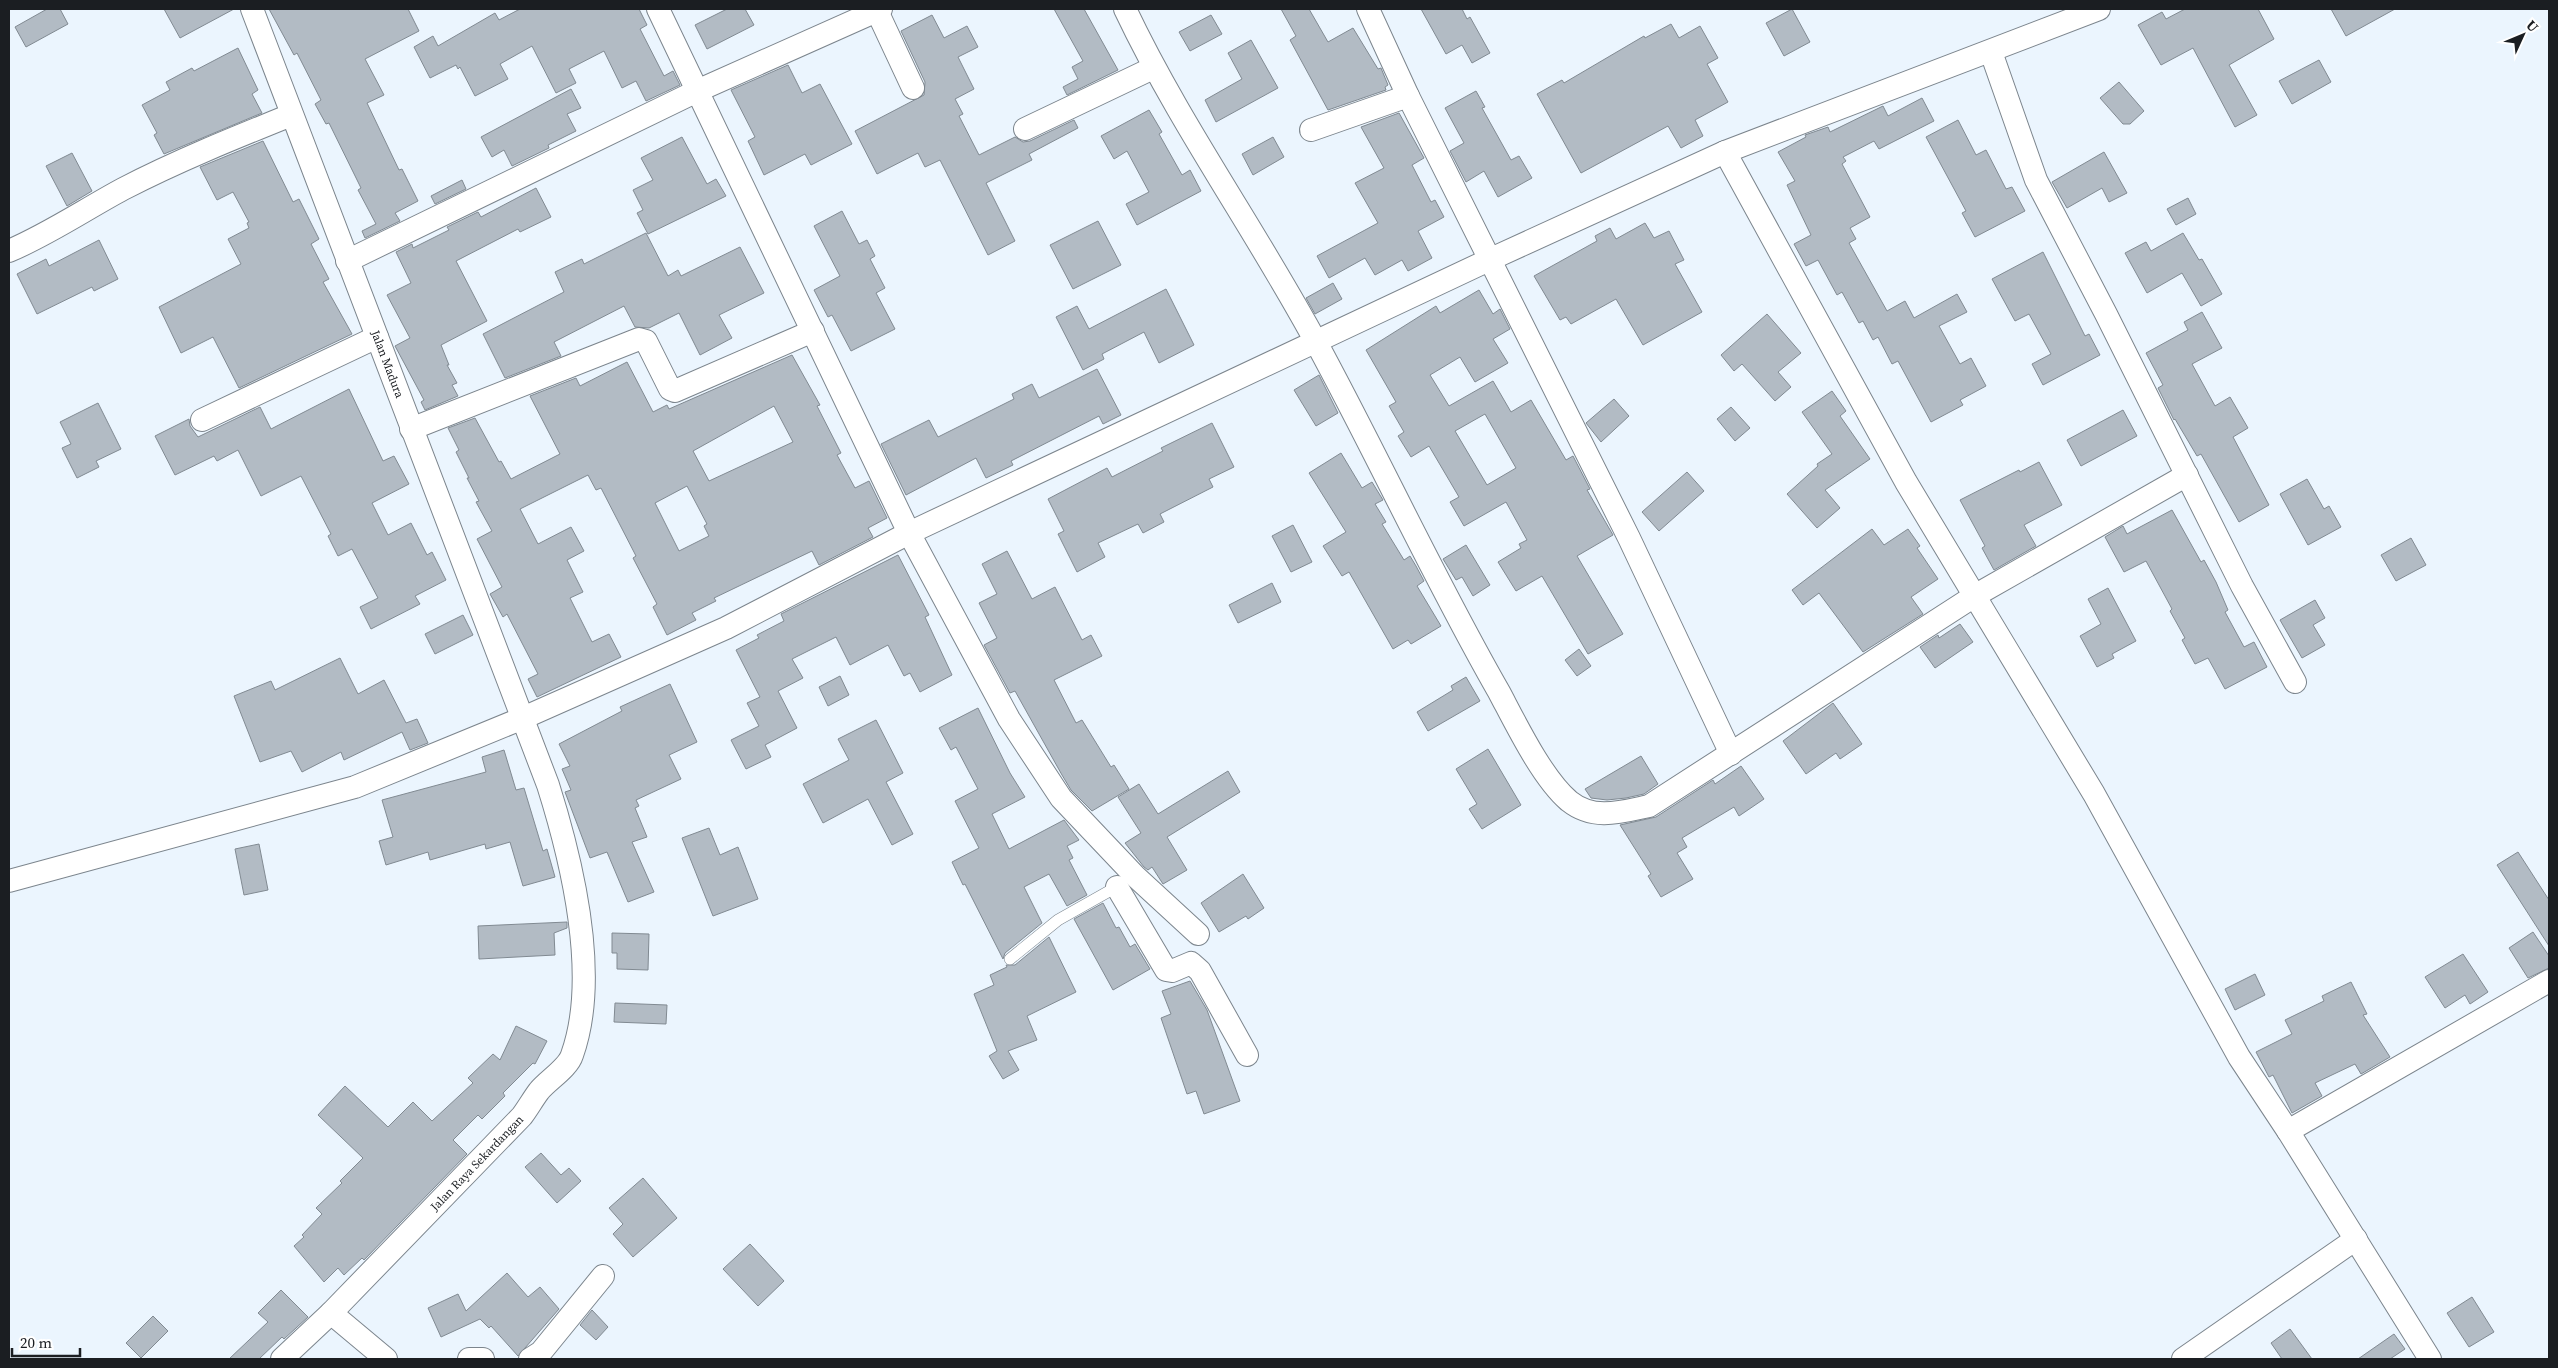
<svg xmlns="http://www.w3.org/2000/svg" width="2558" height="1368" font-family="'Source Serif 4',serif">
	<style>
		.building { fill: #b2bbc4; stroke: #818a92; fill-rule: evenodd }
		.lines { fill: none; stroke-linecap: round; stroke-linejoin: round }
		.service-casing { stroke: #7c858d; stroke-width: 12 }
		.minor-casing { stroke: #7c858d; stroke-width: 24 }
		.service { stroke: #fff; stroke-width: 11 }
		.minor { stroke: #fff; stroke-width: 22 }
		.labels { text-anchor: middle; stroke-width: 4; stroke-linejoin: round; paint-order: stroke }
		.street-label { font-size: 12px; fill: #1b1e22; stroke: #fff }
	</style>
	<rect width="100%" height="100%" fill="#ebf5fe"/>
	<!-- building -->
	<path class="building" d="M47 9H60L68 24 26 47 15 27Z
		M164 9H234L180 38Z
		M269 9H408L419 31 365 59 384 95 367 103 399 170 402 169 418 201 395 213 400 221 365 238 362 231 376 224 358 190 361 188 329 123 326 124 315 104 321 100 297 53 294 55Z
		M520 9H639L647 25 640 29 664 76 673 71 680 85 646 101 636 81 622 88 604 51 569 69 576 83 556 93 532 46 500 64 508 79 475 96 460 67 458 69 456 65 430 78 414 47 433 36 438 46 495 13 499 20Z
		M727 9H745L754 25 707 49 695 25Z
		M1054 9H1084L1118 70 1067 95 1063 87 1078 79 1072 67 1083 61Z
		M1281 9H1309L1328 42 1353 28 1378 69 1381 68 1388 85 1385 87 1386 90 1328 110 1290 40 1296 36Z
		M1421 9H1462L1467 19 1470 17 1490 53 1472 63 1462 45 1446 54Z
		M1792 9 1810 42 1784 56 1766 23Z
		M2185 9H2258L2274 39 2229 65 2257 115 2235 127 2193 48 2161 65 2138 25 2162 12 2166 19Z
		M2331 9H2395L2346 36Z
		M932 15 944 38 967 26 978 47 958 57 974 89 955 99 963 114 959 116 979 155 1015 137 1023 142 1030 141 1074 120 1078 128 1029 154 1032 160 986 183 1015 241 988 255 940 160 925 167 918 153 877 174 855 131 924 95 925 82 901 31Z
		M1211 15 1222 34 1190 51 1179 32Z
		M1671 24 1679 38 1700 26 1718 58 1707 64 1728 102 1695 120 1703 136 1681 148 1668 126 1581 173 1537 94 1562 80 1564 83 1644 36 1645 38Z
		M1251 40 1278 88 1216 122 1205 100 1242 79 1228 53Z
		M238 48 258 90 252 94 262 113 164 154 154 135 157 133 142 105 170 90 166 82 192 68 194 71Z
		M2319 60 2331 82 2292 104 2279 81Z
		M788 65 802 93 820 84 852 144 811 165 805 154 764 175 748 141 755 137 731 90Z
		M2119 82 2144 111 2130 124H2123L2100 98Z
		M571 89 581 108 567 114 576 131 548 145 549 148 512 166 504 150 492 157 481 137Z
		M1476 91 1485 107 1482 108 1511 160 1519 156 1532 178 1498 197 1484 171 1466 182 1450 151 1464 143 1445 108Z
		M1922 98 1934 121 1879 149 1874 141 1843 157 1846 161 1842 164 1870 217 1850 228 1856 239 1849 243 1887 311 1905 301 1914 318 1957 294 1967 312 1939 326 1960 364 1971 358 1986 386 1960 400 1963 405 1931 422 1898 361 1892 364 1878 337 1873 340 1863 321 1859 323 1842 292 1837 295 1818 260 1806 266 1794 244 1811 235 1787 185 1795 181 1778 152 1806 137 1805 135 1828 127 1830 132 1883 106 1888 116Z
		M1149 110 1162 132 1159 134 1182 175 1190 170 1201 191 1137 225 1126 204 1149 192 1127 151 1114 159 1101 136Z
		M1399 113 1424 158 1412 165 1431 202 1435 200 1444 217 1418 231 1432 258 1408 271 1402 260 1375 275 1365 258 1329 278 1317 256 1378 223 1355 183 1384 168 1361 127Z
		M1958 120 1976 155 1986 150 2006 189 2012 187 2025 211 1975 237 1962 213 1966 211 1926 137Z
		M682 137 707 184 716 179 726 196 648 234 637 213 643 210 633 190 653 180 641 158Z
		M1273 137 1284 157 1253 175 1242 154Z
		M263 141 293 202 299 199 319 239 311 244 329 279 323 282 352 334 239 388 213 337 181 353 159 307 241 264 228 239 249 228 247 223 249 222 233 192 217 200 200 167Z
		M2104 152 2127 193 2109 202 2102 188 2067 208 2052 182Z
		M72 153 92 191 67 206 46 166Z
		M462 180 466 189 435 204 431 196Z
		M536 188 551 217 520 232 518 229 456 261 487 321 441 345 449 365H447L457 383 452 385 458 396 425 410 421 402 424 400 395 346 410 338 387 295 411 283 396 252 412 244 413 248 449 230 447 227 478 212 481 217Z
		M2188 198 2196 214 2176 225 2167 209Z
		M842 211 859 244 867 240 875 256 870 259 885 288 876 293 895 329 851 351 832 315 828 317 814 290 840 276 814 226Z
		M1098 221 1121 265 1073 289 1050 245Z
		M1645 223 1654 238 1669 231 1684 260 1675 264 1702 312 1643 345 1616 299 1571 324 1566 317 1560 320 1534 276 1597 241 1595 236 1610 228 1616 239Z
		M646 233 668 276 678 270 681 276 740 247 764 293 719 315 732 338 700 355 679 313 649 328 635 327 624 306 554 342 561 356 505 378 483 334 564 292 555 272 582 259 584 264Z
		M2183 233 2199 260 2202 259 2222 294 2201 306 2182 273 2147 293 2125 253 2146 242 2151 251Z
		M99 240 118 279 94 291 92 287 37 314 17 274 46 259 49 266Z
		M2043 252 2085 336 2089 334 2100 355 2043 385 2032 364 2051 354 2029 314 2015 321 1992 279Z
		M1333 283 1342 299 1315 314 1306 298Z
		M1166 289 1194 345 1159 363 1144 332 1102 354 1104 359 1083 370 1056 317 1077 306 1089 329Z
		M1479 290 1493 314 1500 309 1510 329 1493 339 1508 363 1475 382 1460 357 1430 375 1449 406 1493 381 1511 412 1531 400 1566 460 1573 456 1590 489 1587 490 1613 535 1577 556 1623 634 1588 654 1542 576 1516 591 1498 562 1521 548 1519 544 1527 540 1506 502 1464 526 1450 502 1459 497 1429 446 1411 457 1398 436 1404 432 1389 406 1396 402 1366 350 1436 306 1440 313ZM1485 414 1516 468 1487 485 1455 431Z
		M2202 312 2222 348 2192 364 2215 406 2230 397 2248 428 2233 437 2269 505 2239 522 2201 454 2197 456 2175 419 2174 420 2158 388 2163 385 2146 353 2188 330 2184 322Z
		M1767 314 1801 353 1778 372 1791 387 1775 401 1742 364 1734 371 1721 355Z
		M792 355 820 405 817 406 841 453 837 455 855 488 869 481 887 518 868 528 873 537 819 565 812 551 714 598 716 601 692 613 696 620 667 635 653 607 657 604 633 558 636 556 601 488 596 490 588 475 520 509 538 544 571 527 584 551 567 560 583 592 570 598 592 642 609 634 621 657 537 697 528 679 538 674 507 614 503 617 490 594 502 587 477 539 492 531 476 502 479 501 467 478H469L456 452 459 450 448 428 475 418 499 462 501 461 511 479 560 454 530 396 576 378 580 386 627 362 653 412 667 405 669 409ZM774 406 793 442 709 481 693 451ZM687 486 707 524 704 526 709 536 679 551 655 503Z
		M1097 369 1121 415 1103 424 1099 416 1011 461 1013 465 986 478 976 458 906 495 881 444 929 420 938 437 1014 399 1012 394 1032 384 1039 398Z
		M1319 375 1338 413 1316 426 1294 390Z
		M349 389 383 461 394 456 409 484 372 503 388 535 411 523 427 555 432 552 446 580 415 596 420 604 371 629 360 607 378 598 352 549 338 556 328 536 331 534 301 476 261 496 238 450 217 461 214 456 175 475 155 436 189 419 190 426 198 437 260 407 271 429Z
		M1832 391 1846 411 1840 416 1870 459 1825 490 1840 508 1817 528 1787 494 1818 466 1817 464 1832 454 1802 412Z
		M1614 399 1629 416 1601 442 1586 423Z
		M98 403 121 449 96 461 99 467 77 478 62 448 71 444 60 422Z
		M1731 407 1750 428 1735 441 1717 419Z
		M2123 410 2137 436 2081 466 2067 440Z
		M1212 423 1234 467 1209 479 1213 487 1160 514 1164 522 1143 533 1138 524 1098 543 1105 557 1077 572 1058 534 1064 531 1048 499 1107 468 1112 477 1163 451 1161 448Z
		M1341 453 1362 488 1372 482 1383 500 1375 504 1386 522 1382 524 1404 560 1410 556 1416 566 1424 581 1417 586 1441 626 1411 644 1408 640 1393 649 1349 572 1342 576 1323 546 1346 532 1309 473Z
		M2039 462 2062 505 2024 525 2036 546 1994 570 1982 548 1985 546 1960 500 2019 470 2020 472Z
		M1687 472 1704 491 1659 531 1642 512Z
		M2307 479 2324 509 2329 506 2341 527 2308 545 2280 494Z
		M2172 510 2201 562 2204 560 2216 582 2228 610 2225 612 2244 647 2254 642 2267 667 2225 689 2208 658 2195 664 2182 640 2185 638 2170 611 2172 609 2146 561 2124 572 2105 537 2123 526 2127 534Z
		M1293 525 1312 562 1291 572 1272 536Z
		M1872 529 1884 545 1908 529 1920 546 1917 548 1938 579 1911 597 1923 614 1863 652 1819 593 1803 605 1792 590Z
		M2411 538 2426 565 2396 581 2381 555Z
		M1466 545 1490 585 1473 596 1462 577 1456 580 1443 559Z
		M1007 551 1032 599 1055 587 1082 640 1091 635 1102 656 1054 680 1076 723 1082 720 1111 767 1114 765 1129 789 1092 811 1071 790 1062 775 1015 691 1010 693 984 645 997 638 979 603 997 594 982 564Z
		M898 555 929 615 925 617 952 675 920 692 910 673 904 676 888 645 850 665 836 637 792 659 803 678 778 691 797 728 765 745 771 757 746 769 731 740 759 726 747 703 760 697 736 650 759 638 757 635 784 621 781 614Z
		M1272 583 1281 602 1238 623 1229 605Z
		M2108 588 2136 641 2112 654 2114 658 2097 667 2080 636 2101 624 2088 599Z
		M2315 600 2325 618 2313 625 2325 645 2302 658 2280 620Z
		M463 615 473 635 435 654 425 634Z
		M1960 624 1973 642 1935 668 1920 647 1938 635 1939 638Z
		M1579 649 1591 666 1577 676 1565 660Z
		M340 658 358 694 384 680 406 723 417 719 428 743 410 750 402 732 344 760 341 752 302 772 291 751 260 762 234 696 271 681 275 690Z
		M840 676 849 695 828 706 819 687Z
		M1466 677 1480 701 1428 731 1417 712 1453 690 1451 686Z
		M670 684 697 742 669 755 681 779 636 800 639 806 635 808 647 837 632 842 654 892 628 902 607 852 590 858 565 792 571 790 562 769 570 766 559 744 622 711 620 707Z
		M1833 703 1862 744 1840 759 1836 753 1806 774 1783 741Z
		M978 708 1010 773 1025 797 992 814 1009 849 1064 820 1079 840 1067 846 1073 858 1069 860 1087 895 1067 906 1049 874 1024 887 1042 923 1005 953 1003 959 965 884 963 885 952 862 979 848 955 801 978 789 956 747 951 750 939 728Z
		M876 720 903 773 886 782 913 834 892 845 868 799 823 823 803 784 849 760 838 739Z
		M1488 749 1521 805 1482 829 1469 809 1477 804 1456 769Z
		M504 750 516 790 524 788 543 851 547 849 555 877 523 886 510 842 486 849 485 844 430 860 428 852 386 865 379 841 393 837 382 800 486 772 482 757Z
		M1641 756 1658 784 1644 794 1626 798 1607 800 1591 798 1585 789Z
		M1741 766 1764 799 1739 816 1734 807 1682 838 1687 847 1677 853 1693 879 1661 897 1648 876 1651 874 1620 825 1656 817 1713 780 1715 784Z
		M1228 771 1240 792 1167 837 1187 870 1163 884 1152 867 1148 870 1144 867 1125 843 1141 833 1118 797 1139 784 1158 814Z
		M709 828 720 855 738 847 758 899 713 916 682 838Z
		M259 844 268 890 244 895 235 849Z
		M2518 852 2549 900V946L2497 865Z
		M1243 874 1264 908 1248 919 1246 916 1219 932 1201 903Z
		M1103 903 1116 928 1119 927 1130 947 1135 944 1150 969 1113 990 1074 919Z
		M567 922V928L554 933 555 955 479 959 478 926Z
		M2533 932 2549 956V968L2528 978 2509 948Z
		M612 933 649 934 648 970 617 969V953H612Z
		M1049 937 1076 992 1027 1016 1037 1040 1008 1051 1019 1070 1003 1079 989 1056 997 1051 974 994 994 985 990 975 1007 967 1006 965H1015Z
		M2463 954 2488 992 2470 1004 2465 995 2445 1008 2425 977Z
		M2255 974 2265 995 2235 1010 2225 989Z
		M1190 981 1207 1010 1240 1101 1204 1114 1196 1091 1187 1094 1161 1018 1171 1014 1162 991Z
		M2351 982 2367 1014 2363 1015 2390 1057 2361 1074 2355 1064 2315 1083 2322 1096 2292 1113 2273 1075 2269 1077 2256 1052 2292 1034 2285 1020 2324 1001 2322 996Z
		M615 1003 667 1005 666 1024 614 1022Z
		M516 1026 547 1041 535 1064 533 1063 503 1093 505 1096 482 1119 478 1115 453 1140 467 1154 364 1260 362 1258 344 1275 338 1268 324 1282 294 1246 304 1237 302 1235 322 1214 316 1208 342 1183 340 1181 363 1158 318 1115 345 1086 388 1127 413 1102 432 1121 473 1083 468 1078 493 1054 500 1060Z
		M541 1153 561 1175 569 1168 581 1181 557 1203 525 1167Z
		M643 1178 677 1218 633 1257 613 1234 623 1224 609 1208Z
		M750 1244 784 1281 758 1306 723 1269Z
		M507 1273 528 1297 540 1287 559 1309 518 1356 491 1326 489 1328 480 1319 441 1337 428 1308 458 1294 466 1311Z
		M281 1290 308 1317 284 1339 282 1337 259 1359H229L268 1322 258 1313Z
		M2472 1297 2494 1332 2469 1347 2447 1313Z
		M592 1310 608 1327 596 1340 580 1325Z
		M153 1316 168 1331 141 1358 126 1343Z
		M2290 1329 2312 1359H2282L2271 1343Z
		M2394 1334 2405 1349 2390 1359H2358Z"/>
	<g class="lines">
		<defs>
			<path id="service" d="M1010 959 1058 920 1120 885"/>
			<g id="minor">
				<path id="s1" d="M252 9 548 785C572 861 600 977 572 1055 568 1068 548 1080 539 1091 533 1099 528 1108 522 1116L331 1313 386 1359"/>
				<path d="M658 9 909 533 1009 719 1061 798 1135 876 1198 934"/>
				<path d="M1125 9C1180 125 1255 229 1316 342 1379 458 1433 577 1499 692 1516 724 1542 778 1569 801 1594 821 1621 812 1649 806L1976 595 2187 475"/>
				<path d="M1368 9 1408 96 1629 538 1731 754"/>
				<path d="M877 11 913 88"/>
				<path d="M1991 52 2036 180 2106 314 2242 586 2295 682"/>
				<path d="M1025 129 1153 68"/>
				<path d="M1311 130 1408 96"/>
				<path d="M1725 152 1906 482 2094 794 2239 1057 2288 1131 2549 981"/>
				<path d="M9 251C49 234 84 210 123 189 177 161 234 138 291 115"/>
				<path d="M347 261 697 91 881 9"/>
				<path d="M202 420 377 337"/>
				<path d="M411 429 639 339 646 341 670 389 675 391 813 331"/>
				<path d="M9 881 355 787 523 718 726 628 909 533 1491 259 1725 152 2099 9"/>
				<path d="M1117 887 1166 970 1172 971 1191 963 1200 971 1247 1055"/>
				<path d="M2288 1131 2430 1359"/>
				<path d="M282 1359 331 1313"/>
				<path d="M469 1359H483"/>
				<path d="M530 1359 541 1352 603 1276"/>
				<path d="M2183 1359 2356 1239"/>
			</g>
		</defs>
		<!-- service casing -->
		<use href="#service" class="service-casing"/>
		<!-- minor casing -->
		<use href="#minor" class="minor-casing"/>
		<!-- service -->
		<use href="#service" class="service"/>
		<!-- minor -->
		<use href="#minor" class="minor"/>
	</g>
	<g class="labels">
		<!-- street labels -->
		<g class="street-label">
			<text dy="4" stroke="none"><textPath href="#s1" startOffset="380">Jalan Madura</textPath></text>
			<text transform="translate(477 1163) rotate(-46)" y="4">Jalan Raya Sekardangan</text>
		</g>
	</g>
	<!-- border -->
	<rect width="2558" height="1368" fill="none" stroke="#1b1e22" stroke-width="20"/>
	<!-- north arrow -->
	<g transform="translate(2523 35) rotate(46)" stroke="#ffffff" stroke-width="4" paint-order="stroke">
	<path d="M0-4L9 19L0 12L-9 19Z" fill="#1b1e22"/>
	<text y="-8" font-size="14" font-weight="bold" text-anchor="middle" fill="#1b1e22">U</text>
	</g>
	<!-- scale -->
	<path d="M12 1348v8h68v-8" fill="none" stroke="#1b1e22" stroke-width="2.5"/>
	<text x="20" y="1348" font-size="15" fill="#1b1e22" stroke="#ffffff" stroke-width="4" paint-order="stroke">20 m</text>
</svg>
